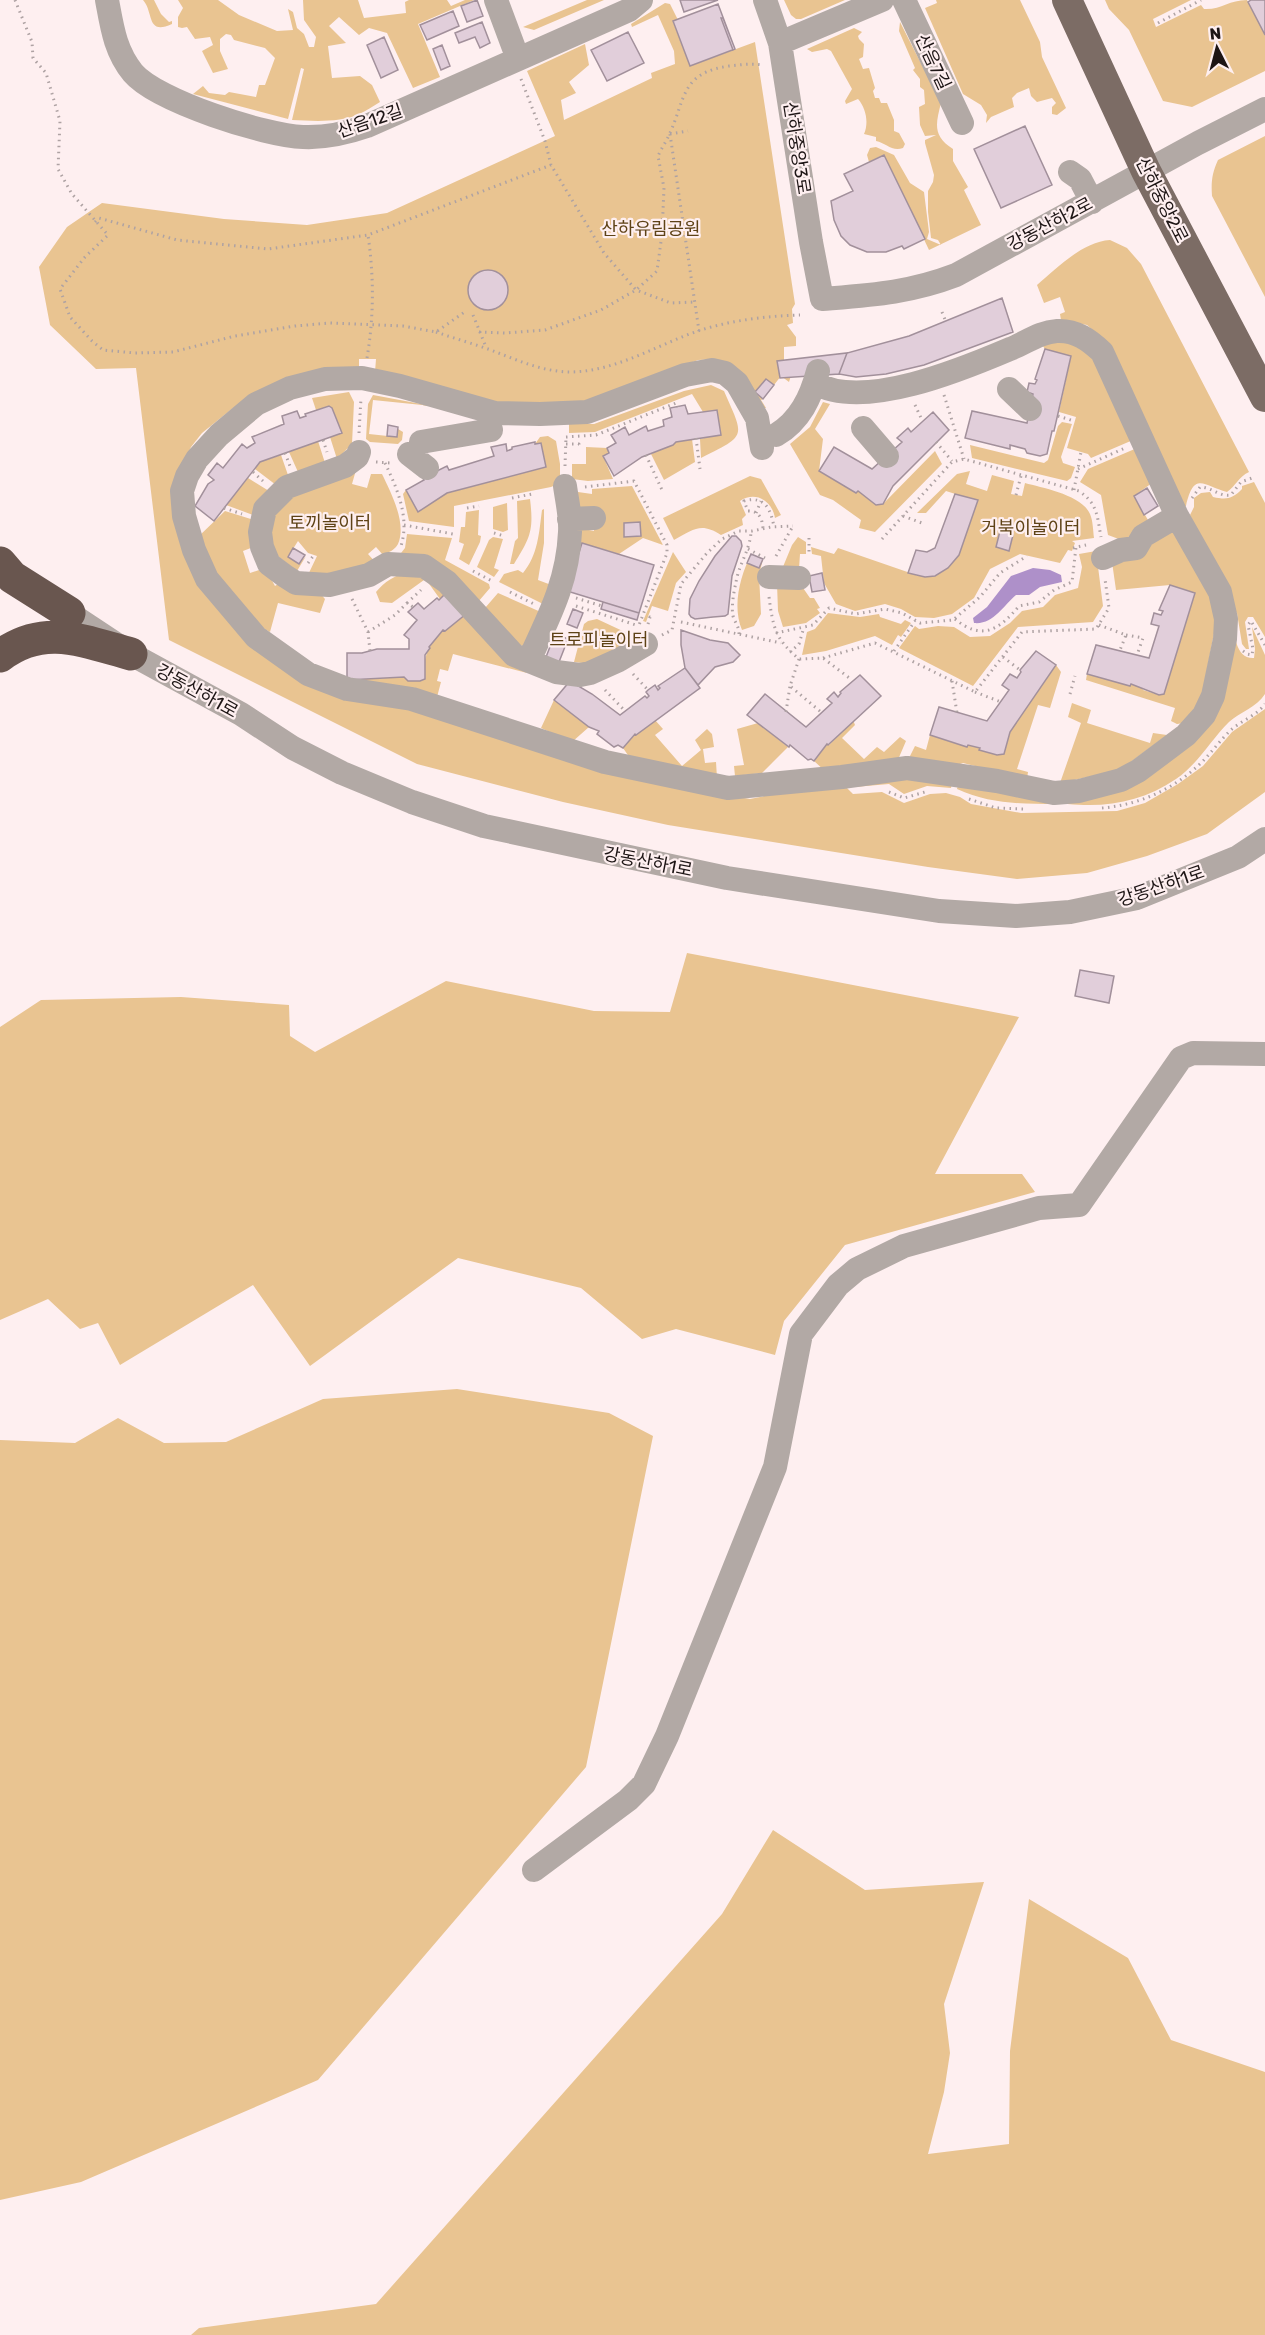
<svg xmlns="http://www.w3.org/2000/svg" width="1265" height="2335" font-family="Rubik,'Noto Sans KR',sans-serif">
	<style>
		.green { fill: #e9c491 }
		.water { fill: #ae90c9 }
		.building { fill: #e1ceda; stroke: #a2909b; stroke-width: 1.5 }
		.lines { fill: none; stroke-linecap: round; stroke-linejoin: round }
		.path { stroke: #aea2a3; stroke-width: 3; stroke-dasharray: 1.5 4.5; stroke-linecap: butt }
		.minor { stroke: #b2a9a5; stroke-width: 24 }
		.major { stroke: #7c6c65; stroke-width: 30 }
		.highway { stroke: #69564f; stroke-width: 33 }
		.labels { text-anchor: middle; stroke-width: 4.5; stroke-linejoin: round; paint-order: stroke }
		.street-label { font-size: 18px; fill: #1d1515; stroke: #feeff0 }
		.park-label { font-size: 18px; fill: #5e4216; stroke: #feeff0 }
	</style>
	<rect width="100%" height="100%" fill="#feeff0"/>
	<!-- green -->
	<path class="green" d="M143 0H154L161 14 169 22 172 21V24C146 36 154 12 143 0Z
		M178 0H218L239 15 277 31 293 30 288 9 293 12 297 28 304 34 309 47H314L316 37 304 20 303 0H358L364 18 406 13 405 2 409 0H447L451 6 465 0H474L418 24 440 77 413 88 387 33 369 28 359 35 339 17 329 26 346 43 328 46 332 78 360 76 372 85 380 102C373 106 366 111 359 114 340 123 313 121 292 120L304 69 301 68 288 119 193 94 203 86 209 93 225 95 229 92 256 97 259 85H265L275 58 265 48 234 40 231 35 226 34 220 39V51L228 69 213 73 202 51 213 45 210 37 195 39 187 27 182 28 178 27V17L183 8Z
		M587 0H604L534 30 523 27Z
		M784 0H845L801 19H796L791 15Z
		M936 0H1020L1040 42 1042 57 1066 108 1057 115 1052 114V107L1056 103 1052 98 1037 102 1031 96 1029 88 1017 93 1012 98 1014 107 991 117 986 123 987 115 981 105 963 94 925 8 937 3Z
		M1105 0H1191L1153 19 1156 27 1201 5 1204 9C1221 10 1229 0 1247 0L1265 35V71L1192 107 1163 101 1129 30 1109 9Z
		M665 3 670 4 678 20 673 22 690 66 755 42 795 304 792 309 793 323 787 325 796 337V346L784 347V363H795L789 382 781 376 774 385 766 379 755 392 763 399 761 400 766 408H762L716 359 698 360 585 404 499 407 375 372 376 359H359V369L233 408 202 433 191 447 173 488 248 643 416 707 640 780 750 799 840 781 853 794 882 792 904 803 930 794 946 793 960 797 971 804 1021 813 1117 811 1145 803 1178 784 1203 766 1232 732 1265 709V792L1207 834 1147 856 1087 873 1017 879 928 867 668 825 563 802 417 764 169 640 136 368 96 369 50 325 39 267 67 227 102 203 224 219 307 225 387 213 555 136 527 71 585 44 589 65 569 82 576 93 561 100 564 120 652 78 651 73 675 64 674 51 658 15 632 27 631 24Z
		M900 22 941 103C936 123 932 136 953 149V161L968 187 964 190 981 225 929 250 884 155 869 162 867 155 870 148 876 147 894 155 910 183 924 192 929 232 927 239 941 245 938 240 931 238 928 212V191L933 182 934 175 925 143V140L936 135 925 136 920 125 919 107 925 104 924 90 920 87V79L913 70 915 68 899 31Z
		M854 28 862 32 858 36 859 39 864 44 863 57 859 59 863 69 869 68 875 88 873 91 875 98H879L881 103H887L894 120V131L899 133 905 144 903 148C892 152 886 143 876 141V137L864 134C869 123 866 108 858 99L846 104 845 101 852 89 831 51 827 49 812 52 807 49Z
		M1265 136V297L1212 196C1211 182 1212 173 1218 160Z
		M1110 240 1127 248 1141 264 1249 472C1238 477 1236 486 1227 492 1204 486 1194 470 1186 506L1183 507 1105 341 1087 325 1061 320 1060 314 1065 312 1060 297 1044 303 1037 285C1057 268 1082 242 1110 240Z
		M1041 343H1075L1095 358 1133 440 1091 458 1088 454 1067 448 1076 417 1059 412 1071 356 1045 349Z
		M711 385 724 391C744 437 748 435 701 458L700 439 721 434 717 410 703 412 692 394 595 432 569 433V424H594L684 391Z
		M349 392 354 402 352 444 337 459 330 437 341 433 332 408 316 410 312 398Z
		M373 395 432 406 373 400 369 434 397 437 398 429 403 432 402 440 398 444 370 442 366 439 368 404Z
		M823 402 830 404 815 429 823 439 819 471 856 493 858 491 876 505 883 504 935 451 942 464 875 532 859 528 861 520 833 500 820 495 790 444 810 427Z
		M1062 422 1072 424 1061 457 1063 463 1075 467 1071 478 1067 481 972 458 970 445 1044 463 1048 460 1058 426Z
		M548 436 556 441 560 464V483L551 487 454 506V527L409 521 403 494 406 490 418 511 447 493 546 467 541 443 535 444 540 437Z
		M692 439 695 462 664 480 651 454 676 442Z
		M318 441 325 463 298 472 289 452Z
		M586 447 607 448 609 453 603 456 613 479 588 481 572 479V464H586Z
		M1137 448 1152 483 1134 496 1148 520 1124 541 1108 535 1101 495 1080 482 1088 469Z
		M281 455 288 475 276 485 255 469 260 462Z
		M356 470 352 484 367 488 371 474H382C391 493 407 523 398 544 395 550 389 552 383 555L376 547 368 554 377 564 343 575 307 577 317 556 308 553 298 541 288 557 299 564 306 556 297 571 270 550 269 517 280 502Z
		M970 471 966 484 987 491 992 475 1014 481 1011 494 1022 496 1025 483C1043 488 1082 495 1090 514 1093 521 1093 530 1094 538L1072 541 1075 543 1072 551 1068 550 1060 563 1020 554 990 569 974 598 952 614 934 618 915 617 901 609 885 604 855 611 836 604 824 583 821 556 812 554 811 547 834 554 838 548 919 576H935L948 568 959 555 977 501 946 491 926 513H917L957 474Z
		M750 476 761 479 781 515 775 518C772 500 755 491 740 501L746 515 742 519 743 525 721 535C701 522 694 529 674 540L663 518Z
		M248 478 269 491 253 515 226 505Z
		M1254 482 1265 503V637L1253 617H1248L1245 622 1249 649H1246L1242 644 1237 613 1234 610 1190 515 1194 507V498L1201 493 1210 492 1213 497C1227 500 1232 499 1242 489V486Z
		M632 486 663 545 643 538 619 554 582 543 570 581 574 527 594 531 593 510H573L571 491 592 494V489Z
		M530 499C534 531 530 538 514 564H510L515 541 518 538 517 501Z
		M507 503 508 530 503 532 493 529V507Z
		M544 509V543L538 580 554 586 547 606 499 582 504 574 518 570 523 573C538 555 539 533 542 510Z
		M479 510 478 535 481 536 480 542 469 565 459 559 464 544 459 542 461 527H465L466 512Z
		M225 511 254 520 256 546 243 551 250 573 265 568 275 586 281 582 317 590 325 599 320 613 278 603 270 632 259 626 214 572 198 537Z
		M1177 530 1211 590 1217 618 1201 700 1184 723 1177 724 1171 721 1175 708 1086 680 1087 674 1130 686 1131 684 1142 687 1143 690 1159 695 1195 593 1170 585 1116 590 1112 562 1147 542Z
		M407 534 452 538 445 560 489 584 490 588 478 602 397 558 405 548Z
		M493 537 503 539 494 568 499 570 494 577 477 567 489 540Z
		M798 537 806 542V554H800L799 569 780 574 792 545Z
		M1096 551 1103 606 1093 622 1018 627 973 686 899 648 915 626 919 629 938 626 954 627 970 637 990 636 1010 623 1022 611 1043 607 1055 595 1078 588 1082 567 1079 554Z
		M673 552 686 572 676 583 668 611 652 606 646 622 643 621Z
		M751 554 763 559 759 575 761 614 754 626 742 630C732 606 740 577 751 554Z
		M408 571 420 573 445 594 440 599 427 581 424 580 392 603 380 602 376 592C385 581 395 576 408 571Z
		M777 584 801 585 810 598H814L820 608 817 609 820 613 806 623 783 627 778 611Z
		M498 593 543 613 528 645 519 646 485 608Z
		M828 613 860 617 879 614 880 617 901 624 905 620 911 623 901 637 898 635 892 645 875 636 826 651 802 655 807 632 815 629Z
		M466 614 527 673 453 654 448 671 440 669 437 681 441 682 437 697 347 680 404 677 408 681 422 680C425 656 426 647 443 630L445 631Z
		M597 619 627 633 630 642 599 665 574 662 584 624 588 621Z
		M1232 620C1235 634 1235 659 1254 658L1255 649 1252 627 1265 655V694C1257 707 1240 712 1229 722 1210 741 1198 764 1176 779 1148 798 1117 806 1084 805 1075 805 1066 803 1056 804 1021 804 990 804 957 789L959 781 1037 800 1183 749Z
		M1056 665 1061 672 1050 708 1038 705 1017 769 1028 772 1027 779 963 763 951 767 909 758 915 746 926 750 930 735 967 747 968 745 980 748V750L997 755 1004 753 1010 732Z
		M554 700 589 727 572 742 541 728Z
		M1072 703 1091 710 1087 723 1150 743 1153 733 1167 735 1120 770 1060 783 1081 723 1068 717Z
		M655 720 663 729 655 735 682 766 701 750 695 740 707 729 712 734 714 747 703 749 705 763 716 762 717 778 630 758 623 748 635 734Z
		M853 720 855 725 842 738 864 759 877 747 884 752 900 737 906 741 897 762 825 771 814 761 827 744 829 745Z
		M758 723 788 747 762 773 735 776 734 766 744 765 737 729Z
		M908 771 953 778 951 788 927 786 904 794 889 784 855 787Z
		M687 953 1019 1017 935 1174H1022L1035 1192 845 1245 784 1321 775 1355 676 1329 642 1339 581 1288 458 1258 310 1366 253 1285 120 1365 98 1323 80 1329 48 1299 0 1320V1027L41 1000 181 997 289 1005 290 1036 315 1052 446 981 594 1011 670 1012Z
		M457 1389 609 1413 653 1436 586 1767 318 2080 81 2182 0 2200V1440L75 1443 118 1418 164 1443 226 1442 323 1399Z
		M773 1830 865 1890 984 1882 944 2004 950 2053 944 2092 928 2154 1009 2144 1010 2051 1029 1899 1128 1958 1171 2040 1265 2072V2335H191L199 2328 376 2304 722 1914Z"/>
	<!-- water -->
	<path class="water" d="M1033 568 1050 570 1061 575 1062 582 1040 587 1029 595H1016C1003 606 993 625 974 623L973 618 987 607 1011 576Z"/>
	<!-- building -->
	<path class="building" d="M477 0 483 16 467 22 461 6Z
		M680 0H718L684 12Z
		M1251 0H1265V35L1248 2Z
		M718 4 735 49 690 66 673 21Z
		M453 11 459 26 427 40 420 25Z
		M721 18H723L735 49 733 50Z
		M482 22 490 43 480 48 475 37 459 43 455 33Z
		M628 32 644 63 607 81 591 50Z
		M384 37 398 70 381 78 367 45Z
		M442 45 450 66 441 70 433 49Z
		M1025 126 1052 185 1001 208 974 149Z
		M884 155 925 239 904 249 902 246 886 252H867L850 245 841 236 834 220 831 201 853 191 844 174Z
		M468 290a20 20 0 1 1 40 0a20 20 0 1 1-40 0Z
		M1002 298 1013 332 924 365 886 374 856 377 839 374 847 353 909 336Z
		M1045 349 1071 356 1054 431H1052L1047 454 1040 456 1027 453 1025 449 1010 445V449L965 438 972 411 1027 423 1033 394 1027 392 1029 383 1035 384 1037 380 1035 379Z
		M847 353 839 374 780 378 777 361Z
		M766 379 774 385 763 399 755 392Z
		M685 405 688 414 717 410 721 435 676 442 673 445 642 457 614 476 603 456 609 453 607 448 616 443 611 435 625 427 629 435 646 426 648 431 664 426 663 420 672 417 670 408Z
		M329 406 332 408 342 433 260 462 214 521 195 506 208 484 214 480 208 475 217 463 223 468 242 444 247 448 255 443 252 437 284 424 282 416 297 411 300 418 306 416 305 414Z
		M933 412 949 430 893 486 883 504 876 505 858 491 856 493 819 471 834 447 872 469 902 442 897 438 908 428 911 432Z
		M388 425 398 427 397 437 387 436Z
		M535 442V444L541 443 546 467 447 493 418 512 406 490 424 480 419 472 437 471 447 466 449 470 494 456 491 447 506 444 507 451 512 449V447Z
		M1147 488 1158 506 1144 515 1134 496Z
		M955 494 978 500 959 555 948 568 935 576 925 577 908 573 916 550 927 552 935 548Z
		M640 522 641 536 624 537V523Z
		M1000 531 1013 535 1009 551 996 547Z
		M732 536H736L741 541 742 546 732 576 728 614 725 616 713 617 695 619 691 617 689 614 690 599 699 581 715 556Z
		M582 543 654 565 639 613 567 591Z
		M293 548 305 555 299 564 288 557Z
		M751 554 763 559 759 568 747 563Z
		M822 573 825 590 812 592 809 576Z
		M1170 585 1195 593 1164 694 1159 695 1131 684 1130 686 1087 674 1096 645 1149 658 1159 626 1151 624 1154 613 1161 615 1163 611 1159 610Z
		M445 594 466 614 445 631 443 630 429 647 430 648 425 655V679L420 681H408L404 677 347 680V653H362L377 649H409V639L404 635 417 620 408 612 418 603 424 609 437 598 439 600Z
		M603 602 639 613 637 620 601 609Z
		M573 609 583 613 577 628 567 624Z
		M681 630 710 640 728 643 740 655 733 662 715 667 698 685 685 668 681 645Z
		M555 634 568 639 559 662 546 657Z
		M1036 651 1056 665 1010 732 1004 754 997 755 979 750 980 748 968 745 967 747 930 735 939 707 987 721 1009 690 1002 685 1010 674 1017 678 1021 672 1020 670Z
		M685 668 700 688 636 735 635 734 623 748 618 745 614 747 597 734 599 731 589 727 554 700 570 681 592 694 620 715 645 696 647 698 649 696 646 692 648 690 655 685 658 690 660 688 658 686Z
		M860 675 881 696 828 745 827 744 814 761 811 759 808 760 790 745 789 747 747 715 765 694 806 727 832 703 827 699 834 692 838 697 841 693 840 692Z
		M1080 970 1114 976 1109 1003 1075 996Z"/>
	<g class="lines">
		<!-- path -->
		<path class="path" d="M15 0 32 42 33 58 46 73 60 121 58 169 72 194 108 235 85 257 60 289 70 317 92 341 103 350 135 353 173 352 235 336 295 326 330 323 403 326 436 332 466 311
			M1158 23 1201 0
			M521 79 545 141 551 165 604 253 636 290 671 303 695 302
			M670 134 699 331
			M670 134 688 131
			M95 222 99 218 177 240 268 249 368 235 551 165
			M942 312 946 322
			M473 315 486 347
			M436 332C453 338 471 343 488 349 515 359 542 372 571 372 618 371 658 344 701 330 733 320 767 316 800 315
			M479 332 505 333 545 330 601 310 636 290 657 271 662 234 664 188 658 156C661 149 666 142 669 135 686 99 680 73 729 66 740 65 751 63 762 65
			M367 358C374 316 374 277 368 235
			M944 395 964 459
			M915 405 922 420
			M1058 416 1074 421
			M359 433 361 398
			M566 437 596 435 676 403 678 407
			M696 438 700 469
			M323 440 327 452
			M936 442 952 461
			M566 444H579V447
			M285 453 290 466
			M646 455 662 490
			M376 462 391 463
			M385 463C397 488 410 518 401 546
			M565 466 566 437
			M1078 469 1125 448
			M253 472 263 481
			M585 487 634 481 667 545V553L639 625
			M1074 490 1081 452
			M1016 495 1021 476
			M512 498 532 494
			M1192 498 1200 487C1212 487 1219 497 1231 495L1241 482 1252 478
			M224 508 242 514
			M467 508 479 506
			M756 513 761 501
			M903 516 922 523
			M404 525 453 534
			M763 528C762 518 759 511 748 511L744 501C765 495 771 510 774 527
			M494 533 504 536
			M809 538V554
			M882 539 952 462 964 459 1079 491C1098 504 1097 516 1101 537
			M1073 548 1086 545
			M748 549 765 558
			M776 556 793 526
			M308 563 314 555
			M473 571 492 581
			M510 592 534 604
			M769 597C773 627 775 639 799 659L823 658 852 680
			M576 598 602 606
			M352 599 368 632 370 651
			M407 603 421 590
			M576 606 636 625
			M955 619C982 641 999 630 1019 606L1039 602 1054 590 1072 582 1076 547
			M681 622 781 643
			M648 624 650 617 654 618
			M1099 625 1126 635 1120 650
			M368 632 395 615 407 603 413 607
			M776 633 813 625 829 608 856 614 885 609 902 613 920 623 953 620 980 597 1000 573 1027 556
			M739 634C739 626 735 623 733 616 731 607 734 591 736 582 739 564 750 550 751 532
			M662 635 672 630 681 584 707 553 722 539 739 531H752L771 527 793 526
			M1126 635 1143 638 1137 655
			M894 651 915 621
			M1243 651 1247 654 1252 655 1253 649 1248 625 1251 621 1265 645
			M790 652 799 644 804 627
			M1003 657 1020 670
			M823 658 875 643 975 692 1022 632 1096 629 1109 608 1105 579
			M799 659 790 686 821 712
			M633 674 648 690
			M952 681 957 713
			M605 690 625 711
			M975 692 1001 702
			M1070 694 1075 676
			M786 712 790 686
			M889 792 904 798 925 792
			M969 799 996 808 1024 809
			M1102 808C1139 805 1174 789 1201 763 1212 752 1221 739 1232 729 1243 720 1257 715 1265 704"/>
		<!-- minor -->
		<path class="minor" d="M107 0C112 27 115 51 133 73 157 101 266 136 303 137 325 138 347 133 367 126L629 10 641 0
			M496 0 518 59
			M765 0 780 43 811 242 822 299C871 295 909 293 956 275L1198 143 1265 109
			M904 0 962 123
			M780 43 882 0
			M1070 172 1080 179 1092 202
			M1009 389 1030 409
			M863 428 887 456
			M776 435C800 421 811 397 818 371
			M421 442 491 430
			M762 448 757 418 737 383 725 373 712 370 685 375 587 412 540 414 495 413 400 386 362 378 325 379 290 388 256 404 219 435 197 459 187 476 182 491 184 516 194 550 207 579 256 637 308 674 347 689 412 699 605 762 728 788 842 777 907 768 997 781 1054 793 1079 791 1121 780 1138 771 1186 735 1204 715 1213 696 1225 639 1226 619 1220 592 1177 516 1102 352C1089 340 1076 330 1057 331 1039 332 1026 343 1010 349 963 369 863 411 815 383
			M359 452 357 457 345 466 287 487 265 509 260 532 262 547 269 564 285 576 296 583 329 585 369 575 388 564 424 566 447 582 514 655 556 672 580 675 590 673 619 660 646 644
			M409 454 427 468
			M569 519 594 518
			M1103 558 1121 550 1136 548 1143 536 1177 516
			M769 577 799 578
			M69 613 131 654 241 714 293 748 342 773 412 802 484 826 727 878 939 911 1016 916 1070 912 1137 898 1238 857 1265 839
			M529 660C549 617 568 581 570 532 571 517 567 501 565 486
			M534 1870 628 1800 644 1784 667 1736 775 1467 801 1334 838 1285 857 1269 904 1246 1039 1208 1079 1205 1181 1058 1193 1053 1265 1054"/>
		<!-- major -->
		<path class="major" d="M1067 0 1146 171 1265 397"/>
		<!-- highway -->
		<path class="highway" d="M0 563 12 577 69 613
			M0 656C44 623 83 641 131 654"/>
	</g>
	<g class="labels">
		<!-- street labels -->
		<g class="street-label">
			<text transform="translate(933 62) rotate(65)" y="6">산음7길</text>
			<text transform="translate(370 121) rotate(-19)" y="6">산음12길</text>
			<text transform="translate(797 148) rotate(81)" y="6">산하중앙3로</text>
			<text transform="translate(1162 200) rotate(63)" y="6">산하중앙2로</text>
			<text transform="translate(1050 224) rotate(-28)" y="6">강동산하2로</text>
			<text transform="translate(197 691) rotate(29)" y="6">강동산하1로</text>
			<text transform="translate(648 862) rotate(11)" y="6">강동산하1로</text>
			<text transform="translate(1161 886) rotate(-19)" y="6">강동산하1로</text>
		</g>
		<!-- park labels -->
		<g class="park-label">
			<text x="651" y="235">산하유림공원</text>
			<text x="330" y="529">토끼놀이터</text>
			<text x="1031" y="534">거북이놀이터</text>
			<text x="599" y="646">트로피놀이터</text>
		</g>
	</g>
	<!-- north arrow -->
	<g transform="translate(1217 48) rotate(354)" stroke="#feeff0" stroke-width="4.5" paint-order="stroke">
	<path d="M0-4.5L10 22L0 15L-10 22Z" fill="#1d1515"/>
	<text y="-9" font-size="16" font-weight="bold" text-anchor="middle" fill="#1d1515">N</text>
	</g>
</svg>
